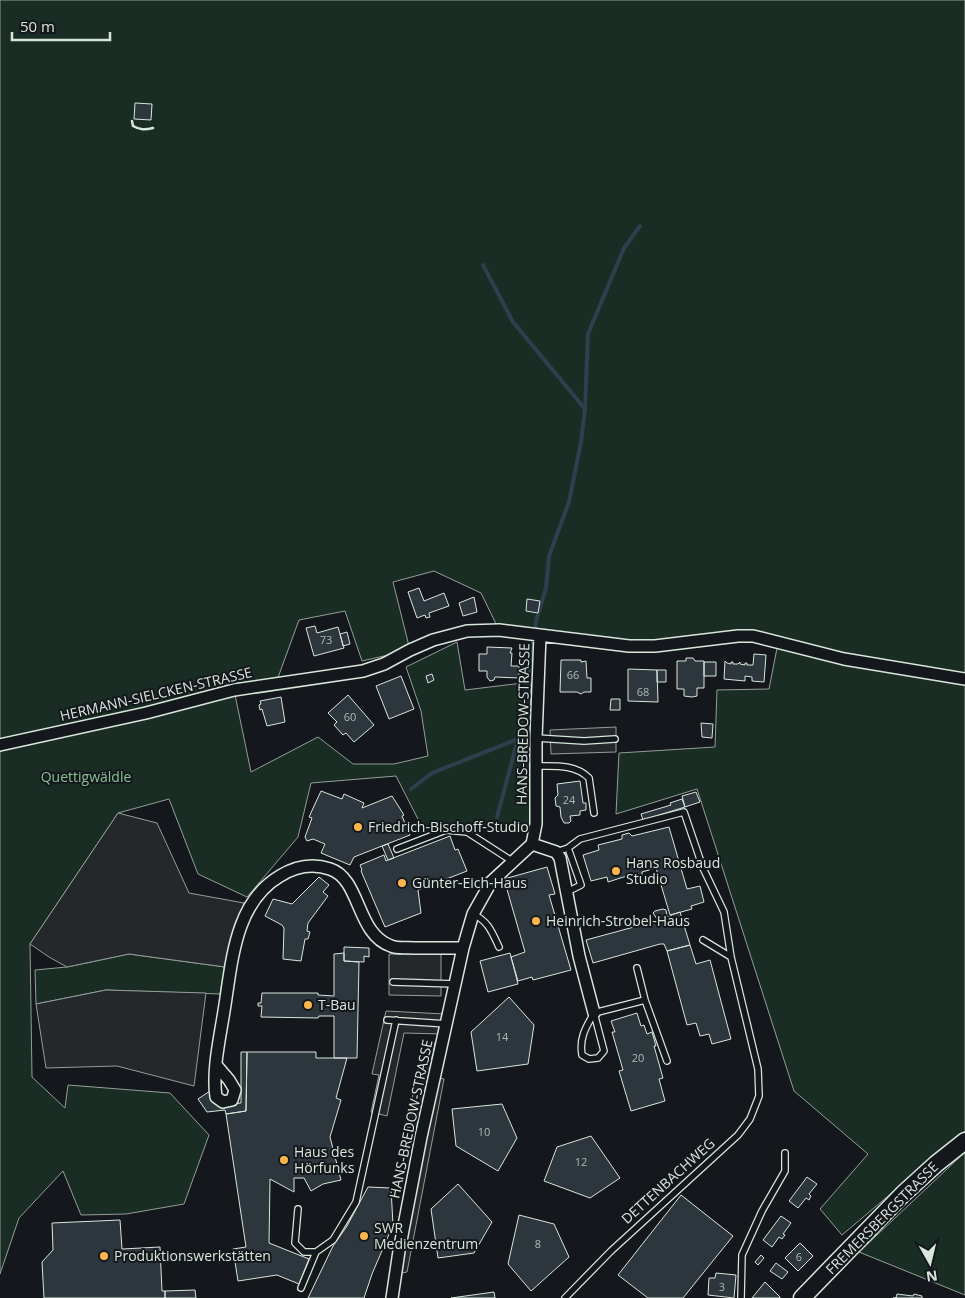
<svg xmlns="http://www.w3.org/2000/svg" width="965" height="1298" font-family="'Open Sans',sans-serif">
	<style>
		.green { fill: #1a2d24; stroke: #939e99 }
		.parking { fill: #24282b; stroke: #939e99 }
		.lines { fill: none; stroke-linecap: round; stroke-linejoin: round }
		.stream { stroke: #2f3f4d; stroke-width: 4 }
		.building { fill: #2c363c; stroke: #d8e6dc }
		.lane-casing { stroke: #d8e6dc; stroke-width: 8 }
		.street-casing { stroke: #d8e6dc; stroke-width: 14 }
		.secondary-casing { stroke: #d8e6dc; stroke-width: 19 }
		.lane { stroke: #14181c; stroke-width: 5.5 }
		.street { stroke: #14181c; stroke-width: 11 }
		.secondary { stroke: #14181c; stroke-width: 16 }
		.wall { stroke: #d8e6dc; stroke-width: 2.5 }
		.poi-dot { fill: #ffb74d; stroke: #14181c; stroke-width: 2 }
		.labels { text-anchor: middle; stroke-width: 4; stroke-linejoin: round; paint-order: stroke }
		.number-label { font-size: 11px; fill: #adbab4 }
		.street-label { font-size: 14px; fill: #d8e6dc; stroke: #14181c }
		.park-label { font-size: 14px; fill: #8ac095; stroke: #14181c }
		.poi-label { font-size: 14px; fill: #d8e6dc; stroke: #14181c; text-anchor: start }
	</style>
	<rect width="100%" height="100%" fill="#14181c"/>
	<!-- green -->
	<path class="green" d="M0 0H965V1131L842 1235 820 1209 868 1154 794 1091 697 789 616 814 619 753 715 747 717 690 769 689 777 648 768 639 655 646 499 630 481 593 434 571 393 582 410 650 362 661 345 611 299 620 276 683 234 690 251 772 318 737 353 764H394L428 756 421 711 406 667 457 642 465 690 531 682 530 829 422 827 396 776 311 783 298 837 247 897 198 874 169 799 118 813 30 944 32 1077 65 1108 68 1085 170 1093 209 1135 184 1204 126 1214 81 1215 63 1171 19 1218 0 1274Z
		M129 954 225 967 220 994 106 990 36 1004 35 970 67 967Z
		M965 1152V1295L859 1252Z"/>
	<!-- parking -->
	<path class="parking" d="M616 727V752L551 754 550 730Z
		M118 813 157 823 189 893 244 903 233 934 225 967 129 954 67 967 49 957 30 944Z
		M389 954H441V996L389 995Z
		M106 990 206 993 194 1086 117 1066 46 1068 36 1004Z
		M386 1011 445 1014 441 1034 404 1033 387 1116 371 1112 379 1075 372 1074Z
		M424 1041 435 1043 418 1129 406 1127Z
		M440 1078 444 1079 407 1272 402 1273 409 1220Z"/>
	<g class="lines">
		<!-- stream -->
		<path class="stream" d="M483 265 513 322 585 409
			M411 789 432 773 518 739
			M497 817 518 739 536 621 546 588 549 556 569 502 581 442 585 409 588 334 624 248 640 226"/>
	</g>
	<!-- building -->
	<path class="building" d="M135 103 152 104 151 120 134 119Z
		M419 588 424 601 444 593 449 606 429 613 430 617 426 618 425 615 417 618 408 592Z
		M474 597 477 612 463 616 459 603Z
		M527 599 540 601 538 613 526 611Z
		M315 626 317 633 338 627 344 648 314 656 306 628Z
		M347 632 350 644 343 646 340 634Z
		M487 647 512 648 510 653H512L511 666H519V678L495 677 494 680 490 681 487 677V671H479V654H487Z
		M754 654 766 655 764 682 752 681V677L745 676V681L724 679 725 661 727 663 731 664V662H733V664H738L740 662V664L745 665V663H747V665H753Z
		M686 658H693L695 661H704V688H697V696L692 697 684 696V689H677V661H686Z
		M561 660H581V662L586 661 587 678H591V692H584L581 694 577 692H560Z
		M704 662H716V676H704Z
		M628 669 657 670 658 702 628 701Z
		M657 670H666V682H657Z
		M432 674 434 680 428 683 426 676Z
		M401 676 414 709 389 719 376 686Z
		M348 695 374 725 354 742 346 733 343 735 334 725 337 722 328 713Z
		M281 697 285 722 267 726 262 709 260 710 259 705 261 704 260 701Z
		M611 699H620V710H610Z
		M701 723 713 724 712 738 702 737Z
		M580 781 583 803H586V810L580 811V815L570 816 571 821 569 823H564L561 817 560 807 556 806 555 798 558 795 557 784Z
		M321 791 342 799 344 794 364 803 362 808 392 796 404 815 402 816 410 835 354 857 350 865 321 853 325 844 313 839 307 841 305 837 312 818 309 817Z
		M696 792 700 802 685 807 682 796Z
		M682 799 685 807 643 820 641 814 671 805 670 803Z
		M669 827 687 889 700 886 704 902 691 906 692 909 670 915 656 868 642 872V876L635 878 633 874 608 882 607 877 591 881 583 855 599 850 598 845 622 839V835L629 833 632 836Z
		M450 836 455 850 458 849 467 871 418 890 421 913 385 927 361 871 362 870 360 865 384 855 386 861 388 860Z
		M388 844 394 858 388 860 382 846Z
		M547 867 555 894 549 895 571 970 533 980 532 977 518 981 511 957 525 952 504 879Z
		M319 877 329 885 323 892 328 896 308 923 307 931 310 932 308 939H305L301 961 283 959 284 928 282 925 265 916 273 899 292 904Z
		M663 909 666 910 667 916 671 917V915L680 912 690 945 667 951 664 944H660L593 963 586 940 656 921 657 919 653 913 655 911Z
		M690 945 696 964 710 960 731 1039 712 1044 709 1034 700 1036 696 1023 687 1025 667 951Z
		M344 947 369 948V957L364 956V962L344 961Z
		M344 953V961L359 962 357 1058H334V1016H319L318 1018 261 1017 262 1006H258V1003H261L262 993H318V995L334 996V954Z
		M510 953 518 984 488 992 480 961Z
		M509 997 534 1025 528 1064 477 1071 471 1032Z
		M637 1013 641 1026 644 1025 647 1034 652 1032 656 1046H654L663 1078 659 1079 665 1101 631 1111 619 1071 623 1070 612 1032H615L611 1021Z
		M241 1052H247L246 1111 226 1114 225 1110 207 1112 198 1099 210 1091 220 1105 241 1103Z
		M247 1052H316V1058H347L336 1098 341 1100 330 1137 341 1180 323 1184 311 1191 304 1178H294V1192L270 1179 269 1243 309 1259 299 1284 277 1275 238 1281 233 1249 246 1247 226 1114 246 1111Z
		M502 1104 517 1138 498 1171 456 1146 452 1109Z
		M591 1136 620 1178 590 1198 544 1181 557 1147Z
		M807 1177 817 1184 809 1194 811 1196 809 1200 806 1198 798 1208 789 1201Z
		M458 1184 492 1222 474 1253 438 1258 431 1209Z
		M368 1187 391 1188 393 1225 372 1274 364 1298H308L333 1246 347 1226Z
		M681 1195 733 1236 683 1298H648L618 1275Z
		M519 1215 554 1224 569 1257 531 1291 508 1264Z
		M781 1216 791 1223 783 1234 785 1235 782 1239 779 1237 772 1247 763 1240Z
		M120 1220 122 1249 160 1247 162 1291H165V1298H44L42 1262 53 1250 52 1223Z
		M800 1243 813 1256 798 1271 785 1258Z
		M761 1255 764 1258 758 1265 755 1262Z
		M776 1263 788 1272 782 1279 770 1271Z
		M716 1273 736 1275 734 1298 708 1295 709 1278H715Z
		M765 1282 780 1297V1298H752Z
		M195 1290 196 1298H165V1291Z
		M494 1292 495 1298H451Z
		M897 1294 913 1296 914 1294 922 1296V1298H893H896Z"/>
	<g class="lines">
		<defs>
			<path id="lane" d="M536 738 584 741 615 739
				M536 766C555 766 575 764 589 778L594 813
				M397 849 446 830 467 832 512 861
				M556 852 568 848 580 839 684 812 703 868 724 912 731 957
				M567 892 581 885 568 848
				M473 914C488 921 492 932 499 947
				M637 968 645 1000 667 1061
				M393 982 456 984
				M594 1013 604 1051 598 1058 589 1059 582 1055C579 1038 586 1027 594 1013Z
				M594 1013 645 1000
				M387 1020 447 1024
				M298 1209 295 1243 304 1252H316L333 1240 356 1202 396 1020
				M301 1288 316 1252
				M565 1298 611 1251 738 1135 750 1119 759 1096 758 1069 731 957 703 940
				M741 1298 742 1255 762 1211 785 1171V1153"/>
			<path id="street" d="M0 745 146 713 234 690 363 671 384 664 410 650 433 640 467 631 499 630 629 646H655L738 636H753L844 659 965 679
				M532 844 556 852 560 858 579 956 594 1013
				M217 1066 229 1080 235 1090 232 1100 223 1102 216 1097C212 1071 220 1037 224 1011 232 963 234 903 280 876 296 866 312 863 330 869 361 879 356 934 391 946 398 949 407 947 414 948 430 948 447 948 463 948
				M392 1298 399 1251 421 1137 463 948 473 914 491 882 532 844 536 824V738L540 635"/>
			<path id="secondary" d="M802 1298 903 1194 936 1164 965 1141"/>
		</defs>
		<!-- lane casing -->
		<use href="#lane" class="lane-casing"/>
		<!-- street casing -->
		<use href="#street" class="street-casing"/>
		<!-- secondary casing -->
		<use href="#secondary" class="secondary-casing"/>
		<!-- lane -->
		<use href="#lane" class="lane"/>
		<!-- street -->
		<use href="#street" class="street"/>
		<!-- secondary -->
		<use href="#secondary" class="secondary"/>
		<!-- wall -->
		<path class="wall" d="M132 121 133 126C140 130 145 130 153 128"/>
	</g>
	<!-- markers -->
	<g class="poi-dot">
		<circle cx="358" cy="827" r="5"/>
		<circle cx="616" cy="871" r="5"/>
		<circle cx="402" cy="883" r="5"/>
		<circle cx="536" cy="921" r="5"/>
		<circle cx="308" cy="1005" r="5"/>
		<circle cx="284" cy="1160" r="5"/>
		<circle cx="364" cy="1236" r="5"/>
		<circle cx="104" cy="1256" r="5"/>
	</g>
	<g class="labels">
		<!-- number labels -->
		<g class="number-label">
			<text x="326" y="644">73</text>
			<text x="573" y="679">66</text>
			<text x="643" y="696">68</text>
			<text x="350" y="721">60</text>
			<text x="569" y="804">24</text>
			<text x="502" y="1041">14</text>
			<text x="638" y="1062">20</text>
			<text x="484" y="1136">10</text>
			<text x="581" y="1166">12</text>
			<text x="538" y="1248">8</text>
			<text x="799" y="1261">6</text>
			<text x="722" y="1291">3</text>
		</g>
		<!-- street labels -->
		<g class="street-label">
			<text transform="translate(156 694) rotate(-13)" y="5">HERMANN-SIELCKEN-STRASSE</text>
			<text transform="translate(523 724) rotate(-89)" y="5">HANS-BREDOW-STRASSE</text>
			<text transform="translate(411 1119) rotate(-78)" y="5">HANS-BREDOW-STRASSE</text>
			<text transform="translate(668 1181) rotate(-42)" y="5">DETTENBACHWEG</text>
			<text transform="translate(882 1218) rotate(-45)" y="5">FREMERSBERGSTRASSE</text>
		</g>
		<!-- park labels -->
		<g class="park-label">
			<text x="86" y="782">Quettigwäldle</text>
		</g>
		<!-- poi labels -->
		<g class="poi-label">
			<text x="368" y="832">Friedrich-Bischoff-Studio</text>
			<text x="626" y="868">Hans Rosbaud<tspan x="626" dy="16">Studio</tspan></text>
			<text x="412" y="888">Günter-Eich-Haus</text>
			<text x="546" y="926">Heinrich-Strobel-Haus</text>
			<text x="318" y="1010">T-Bau</text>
			<text x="294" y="1157">Haus des<tspan x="294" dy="16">Hörfunks</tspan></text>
			<text x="374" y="1233">SWR<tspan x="374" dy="16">Medienzentrum</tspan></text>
			<text x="114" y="1261">Produktionswerkstätten</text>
		</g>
	</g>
	<!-- north arrow -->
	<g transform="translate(930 1263) rotate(172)" stroke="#14181c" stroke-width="4" paint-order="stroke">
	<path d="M0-4L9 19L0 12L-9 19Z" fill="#d8e6dc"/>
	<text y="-8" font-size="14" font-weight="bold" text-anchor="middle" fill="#d8e6dc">N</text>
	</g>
	<!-- scale -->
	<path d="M12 32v8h98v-8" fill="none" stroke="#d8e6dc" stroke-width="2.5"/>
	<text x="20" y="32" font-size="15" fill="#d8e6dc" stroke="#14181c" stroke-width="4" paint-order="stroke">50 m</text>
</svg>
